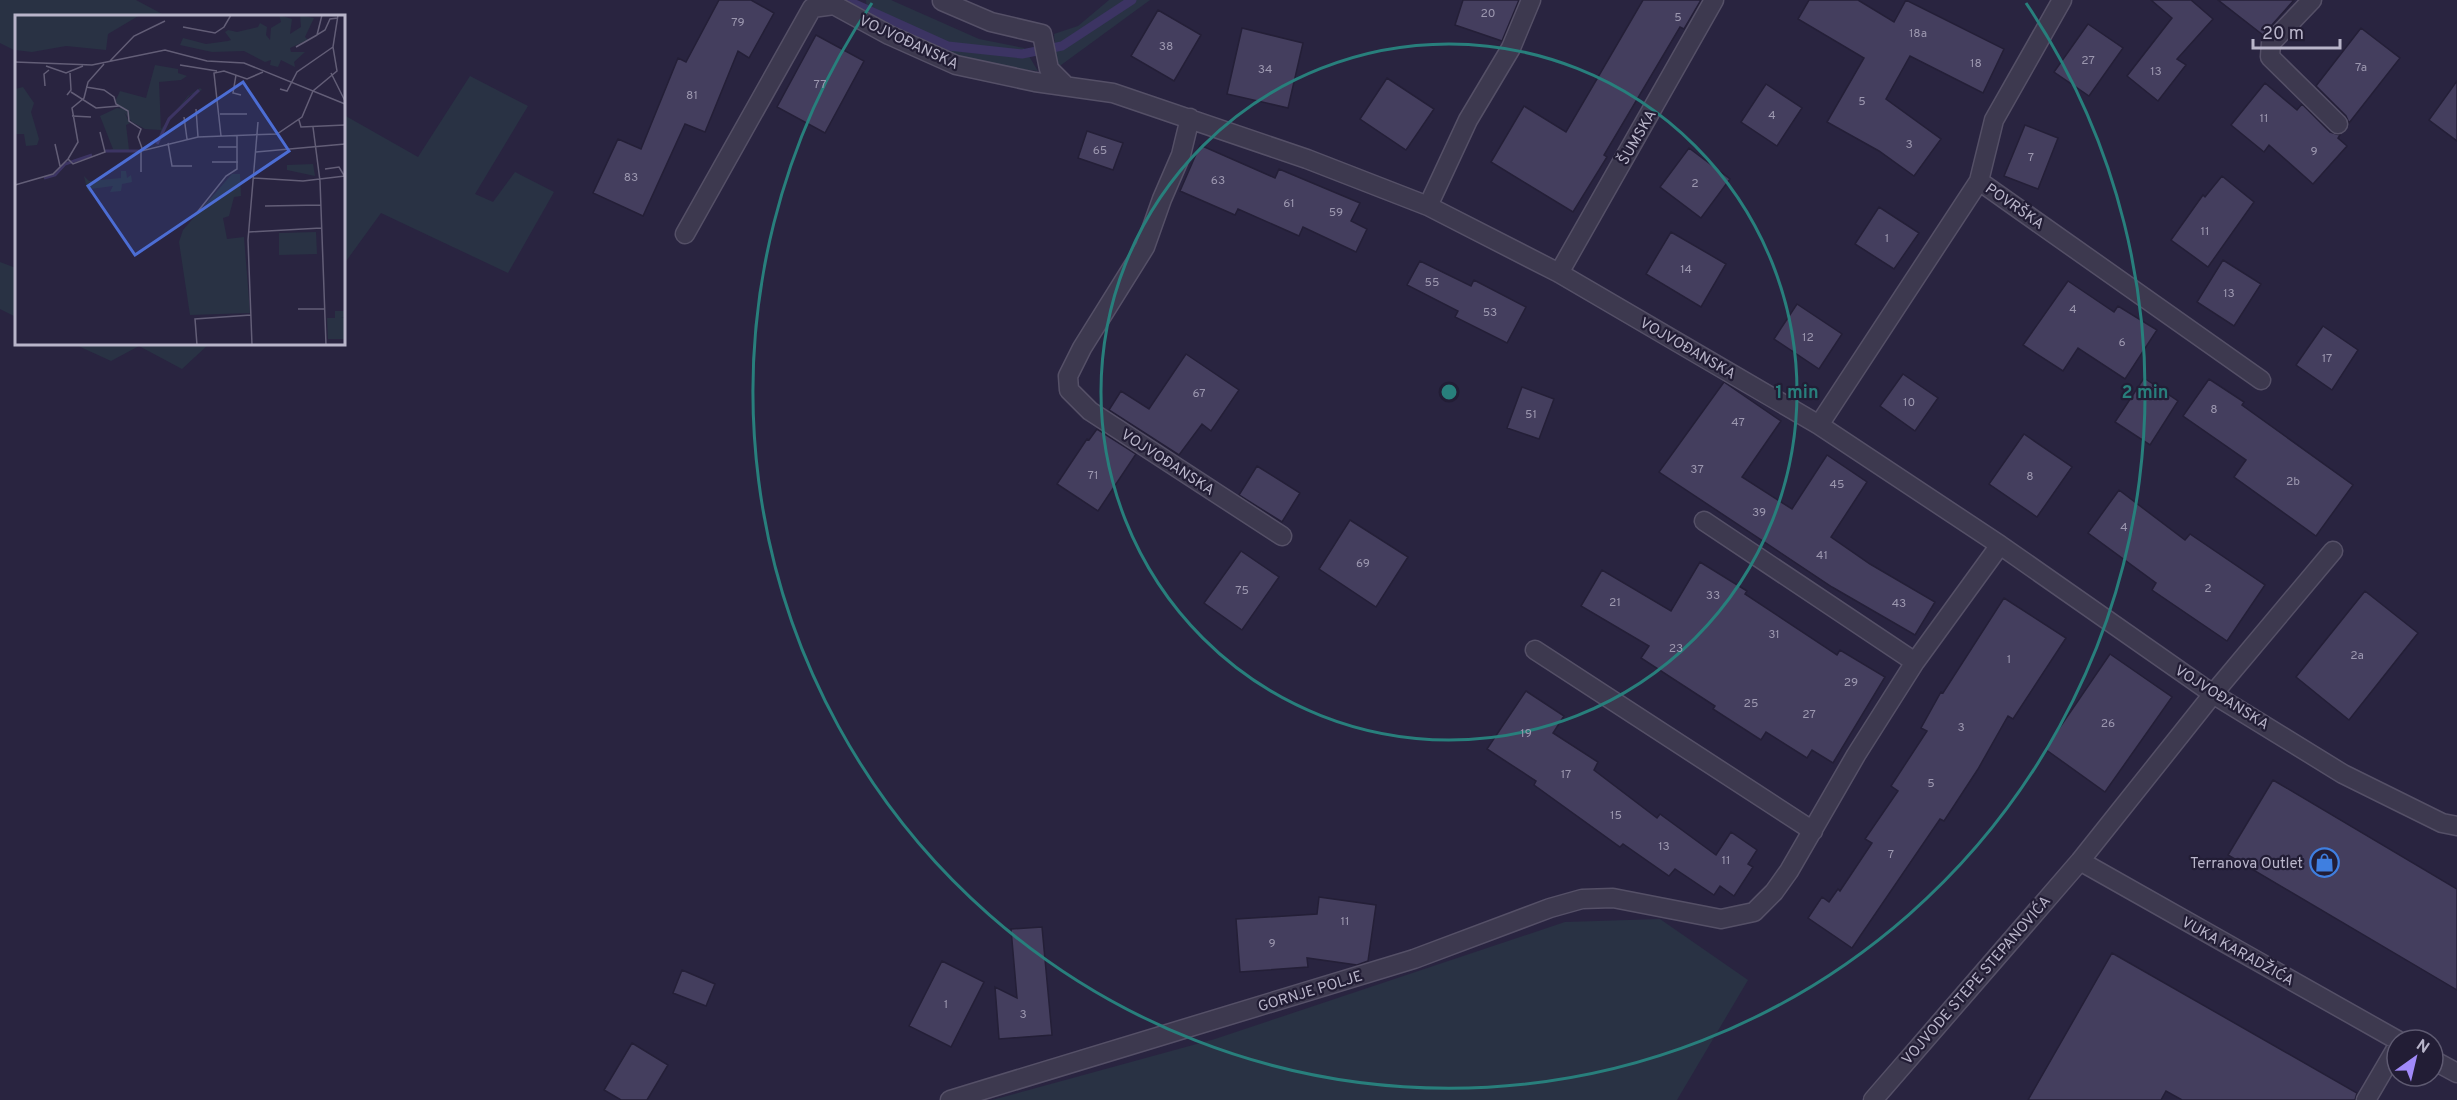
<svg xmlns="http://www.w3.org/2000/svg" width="2457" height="1100" font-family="Overpass,sans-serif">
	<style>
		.green { fill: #293244 }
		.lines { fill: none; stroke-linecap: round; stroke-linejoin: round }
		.stream { stroke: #3c3463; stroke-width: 9 }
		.building { fill: #443e5e; stroke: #241f37; stroke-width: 1.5 }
		.minor-casing { stroke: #555067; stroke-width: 21 }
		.minor { stroke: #3d394f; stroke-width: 18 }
		.ring { fill: none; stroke: #287f7c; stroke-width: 3 }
		.labels { text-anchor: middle; stroke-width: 4.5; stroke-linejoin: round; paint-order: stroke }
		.number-label { font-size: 12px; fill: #9c97af }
		.street-label { font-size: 15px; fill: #b9b5ca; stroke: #221d35 }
		.poi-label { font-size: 15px; fill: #b9b5ca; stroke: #221d35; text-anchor: end }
		.inset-river { fill: none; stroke: #3c3463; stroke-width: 3 }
		.inset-road { fill: none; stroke: #635e77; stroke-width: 1.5 }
		.view { fill: #4c6dd4; fill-opacity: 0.15; stroke: #4c6dd4; stroke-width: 3 }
		.inset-edge { fill: none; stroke: #b9b5ca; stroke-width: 3 }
		.centre { fill: #287f7c; stroke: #221d35; stroke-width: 3 }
		.ring-label { font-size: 18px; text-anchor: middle; font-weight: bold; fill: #287f7c; stroke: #221d35; stroke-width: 4.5; stroke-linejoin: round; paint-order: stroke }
	</style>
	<rect width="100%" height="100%" fill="#292440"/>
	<!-- green -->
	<path class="green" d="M0 0H136L166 16H16V51L0 43Z
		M866 0H891L979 39 1024 48 1038 71 987 65 956 57 868 18Z
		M1109 0H1150L1057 68 1054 34 1078 26Z
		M470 76 528 106 475 194 493 202 515 172 554 192 508 273 381 213 344 264V115L418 157Z
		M0 262 16 268V317L0 309Z
		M74 344H209L182 369 139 346 111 361Z
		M1660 919 1748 980 1677 1100H992L1215 1039 1565 922Z"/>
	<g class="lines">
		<!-- stream -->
		<path class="stream" d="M846 0 948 46 1022 54 1062 46 1132 0"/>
	</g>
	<!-- building -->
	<path class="building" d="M719 0H751L774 13 749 58 738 51 705 132 685 124 643 216 593 193 618 139 641 149 678 58 686 62Z
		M1463 0H1519L1502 41 1455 25Z
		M1643 0H1701L1684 29 1680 27 1604 155 1607 157 1573 212 1491 162 1524 106 1566 132Z
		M1809 0H1858L1894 22 1906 0 2004 49 1983 93 1910 56 1886 99 1941 139 1914 176 1879 151 1827 122 1864 58 1798 19Z
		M2151 0H2191L2213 19 2177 59 2186 65 2158 101 2127 76 2172 18Z
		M2218 0H2294L2263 35Z
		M1158 10 1201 35 1174 81 1131 56Z
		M2088 24 2123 48 2089 96 2054 72Z
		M1242 28 1303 43 1288 108 1227 94Z
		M2361 28 2400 58 2349 123 2346 116 2316 86Z
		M816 35 864 61 825 133 777 107Z
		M1387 78 1434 109 1406 150 1360 119Z
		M2457 81V141L2429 120Z
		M2265 83 2297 110 2302 104 2330 132 2340 135 2338 138 2347 146 2313 184 2269 145 2264 152 2231 125Z
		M1766 84 1802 108 1777 146 1741 122Z
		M2025 125 2058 138 2038 189 2004 176Z
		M1087 131 1123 143 1113 170 1078 158Z
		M1200 145 1275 178 1279 169 1360 203 1351 221 1367 229 1356 252 1303 227 1299 236 1238 209 1235 215 1180 191Z
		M1689 148 1730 179 1701 218 1660 187Z
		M2222 176 2254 202 2208 267 2171 240 2203 195 2205 197Z
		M1879 207 1919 233 1894 269 1855 244Z
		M1671 232 1726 264 1701 307 1646 274Z
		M2223 260 2261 284 2234 326 2197 302Z
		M1420 261 1471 286 1474 280 1526 307 1507 343 1455 317 1458 311 1407 285Z
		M2068 281 2114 312 2118 306 2157 330 2125 379 2078 348 2063 371 2023 345Z
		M1797 304 1842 334 1819 369 1774 339Z
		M2323 326 2358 350 2332 390 2296 365Z
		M1186 354 1239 390 1211 431 1202 424 1179 455 1109 410 1121 391 1149 409Z
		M1903 374 1938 398 1915 431 1880 406Z
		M2144 378 2178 401 2150 445 2115 422Z
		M2209 379 2244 402 2242 405 2353 485 2316 536 2234 477 2246 460 2183 416Z
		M1724 382 1781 421 1742 477 1792 509 1827 455 1867 482 1831 537 1870 564 1935 602 1915 635 1832 587 1659 472Z
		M1522 387 1554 399 1539 439 1507 428Z
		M1097 429 1136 454 1098 511 1057 484 1087 439 1089 440Z
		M2024 434 2072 467 2037 517 1989 484Z
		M1257 466 1300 493 1282 522 1239 495Z
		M2119 490 2185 540 2190 534 2265 585 2227 641 2152 590 2156 583 2088 533Z
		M1350 520 1408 557 1376 607 1319 569Z
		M1241 551 1279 577 1242 630 1204 603Z
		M1700 562 1747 591 1745 594 1837 655 1840 650 1885 677 1833 763 1812 750 1807 758 1766 732 1761 740 1713 709 1715 706 1641 658 1649 646 1581 606 1602 570 1671 611Z
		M2365 591 2418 633 2349 720 2296 677Z
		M2004 598 2066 638 2013 719 2008 716 1978 769 1944 821 1940 819 1852 948 1808 918 1822 897 1829 902 1838 889 1840 891 1872 843 1865 839 1898 791 1891 786 1927 731 1921 728 1941 692 1943 693Z
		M2110 654 2172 697 2105 792 2045 749Z
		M1526 691 1564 716 1553 733 1598 762 1594 770 1657 818 1660 814 1716 855 1731 832 1757 850 1748 864 1753 867 1734 896 1720 886 1714 895 1675 869 1669 876 1623 844 1620 847 1534 785 1536 781 1487 749Z
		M2273 780 2457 889V990L2228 855Z
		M1319 897 1376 905 1368 961 1357 965 1307 958 1308 967 1240 972 1236 919 1317 914Z
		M1042 927 1052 1035 999 1039 995 987 1017 998 1011 929Z
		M2112 953 2357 1093 2355 1100H2182L2166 1091 2161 1100H2028Z
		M942 961 984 982 951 1047 909 1026Z
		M682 970 715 984 706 1006 673 993Z
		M632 1043 668 1065 647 1100H621L604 1090Z"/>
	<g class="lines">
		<defs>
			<path id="minor" d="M2312 0 2271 43 2270 57 2338 124
				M942 1 991 22 1042 34 1049 69 1066 86
				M1190 118 1181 155 1162 199 1145 247 1082 348 1068 376 1069 390 1090 411 1282 536
				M1979 181 2261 380
				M1428 206 1468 120 1511 48 1531 0
				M685 234 812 8 834 5 889 35 956 65 1035 82 1113 93 1307 159 1428 206 1559 273 1819 425 2000 545 2213 694 2343 774 2442 823 2457 826
				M1559 273 1714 0
				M1819 425 1979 181 1994 120 2062 0
				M1704 521 1915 662
				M1535 650 1813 831
				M2080 861 2397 1040
				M2433 1060 2457 1073
				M950 1100 1414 959 1550 908 1582 899 1613 898 1721 919 1754 912 1774 892 1789 871 1856 755 1915 662 2000 545
				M1873 1100 2080 861 2213 694 2333 551
				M2366 1100 2397 1047"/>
		</defs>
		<!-- minor casing -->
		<use href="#minor" class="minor-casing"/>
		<!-- minor -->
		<use href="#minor" class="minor"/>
	</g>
	<!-- distance rings -->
	<g class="ring">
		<circle cx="1449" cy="392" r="348"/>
		<path d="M2026 3A696 696 0 1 1 872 3"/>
	</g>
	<!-- icons -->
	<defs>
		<symbol id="shop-ring" viewBox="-11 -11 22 22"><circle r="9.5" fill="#221d35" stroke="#3f7fe0" stroke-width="1.5"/><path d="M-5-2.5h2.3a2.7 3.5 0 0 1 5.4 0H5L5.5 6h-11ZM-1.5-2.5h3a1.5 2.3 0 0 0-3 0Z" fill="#3f7fe0"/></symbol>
	</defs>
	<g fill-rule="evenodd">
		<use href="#shop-ring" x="2308" y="846" width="33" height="33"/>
	</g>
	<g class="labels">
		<!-- number labels -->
		<g class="number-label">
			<text x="1488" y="17">20</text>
			<text x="1678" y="21">5</text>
			<text x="738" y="26">79</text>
			<text x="1918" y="37">18a</text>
			<text x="1166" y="50">38</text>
			<text x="2088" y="64">27</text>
			<text x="1976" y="67">18</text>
			<text x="2361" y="71">7a</text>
			<text x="1265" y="73">34</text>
			<text x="2156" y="75">13</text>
			<text x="820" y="88">77</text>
			<text x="692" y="99">81</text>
			<text x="1862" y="105">5</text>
			<text x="1772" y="119">4</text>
			<text x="2264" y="122">11</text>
			<text x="1909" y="148">3</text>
			<text x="1100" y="154">65</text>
			<text x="2314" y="155">9</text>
			<text x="2031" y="161">7</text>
			<text x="631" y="181">83</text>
			<text x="1218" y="184">63</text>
			<text x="1695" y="187">2</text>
			<text x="1289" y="207">61</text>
			<text x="1336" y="216">59</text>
			<text x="2205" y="235">11</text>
			<text x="1887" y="242">1</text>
			<text x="1686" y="273">14</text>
			<text x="1432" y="286">55</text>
			<text x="2229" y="297">13</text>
			<text x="2073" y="313">4</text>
			<text x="1490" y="316">53</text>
			<text x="1808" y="341">12</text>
			<text x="2122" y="346">6</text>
			<text x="2327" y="362">17</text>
			<text x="1199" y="397">67</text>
			<text x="1909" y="406">10</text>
			<text x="2214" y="413">8</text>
			<text x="1531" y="418">51</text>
			<text x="1738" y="426">47</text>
			<text x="1697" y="473">37</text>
			<text x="1093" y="479">71</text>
			<text x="2030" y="480">8</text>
			<text x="2293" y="485">2b</text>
			<text x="1837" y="488">45</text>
			<text x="1759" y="516">39</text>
			<text x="2124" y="531">4</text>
			<text x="1822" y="559">41</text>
			<text x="1363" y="567">69</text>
			<text x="2208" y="592">2</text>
			<text x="1242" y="594">75</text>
			<text x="1713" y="599">33</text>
			<text x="1615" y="606">21</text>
			<text x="1899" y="607">43</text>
			<text x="1774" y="638">31</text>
			<text x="1676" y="652">23</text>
			<text x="2357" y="659">2a</text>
			<text x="2009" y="663">1</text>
			<text x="1851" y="686">29</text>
			<text x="1751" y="707">25</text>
			<text x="1809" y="718">27</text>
			<text x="2108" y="727">26</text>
			<text x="1961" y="731">3</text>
			<text x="1526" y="737">19</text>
			<text x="1566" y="778">17</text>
			<text x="1931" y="787">5</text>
			<text x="1616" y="819">15</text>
			<text x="1664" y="850">13</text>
			<text x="1891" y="858">7</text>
			<text x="1726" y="864">11</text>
			<text x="1345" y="925">11</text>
			<text x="1272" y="947">9</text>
			<text x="946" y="1008">1</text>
			<text x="1023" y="1018">3</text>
		</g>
		<!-- street labels -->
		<g class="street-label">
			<text transform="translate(909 42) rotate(25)" y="5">VOJVOĐANSKA</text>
			<text transform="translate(1637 137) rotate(-60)" y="5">ŠUMSKA</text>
			<text transform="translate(2015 206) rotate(35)" y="5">POVRŠKA</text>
			<text transform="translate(1688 348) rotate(30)" y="5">VOJVOĐANSKA</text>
			<text transform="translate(1168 462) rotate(33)" y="5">VOJVOĐANSKA</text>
			<text transform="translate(2222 697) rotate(32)" y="5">VOJVOĐANSKA</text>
			<text transform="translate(2238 951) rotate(29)" y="5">VUKA KARADŽIĆA</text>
			<text transform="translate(1976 980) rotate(-49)" y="5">VOJVODE STEPE STEPANOVIĆA</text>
			<text transform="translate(1310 991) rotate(-17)" y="5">GORNJE POLJE</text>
		</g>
		<!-- poi labels -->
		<g class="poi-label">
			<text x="2303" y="868">Terranova Outlet</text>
		</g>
	</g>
	<!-- overview -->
	<g transform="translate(15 15)">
		<rect width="330" height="330" fill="#292440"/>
		<path d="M0 0H125L93 19 91 35 51 31 17 37 0 35ZM264 0 277 4 275 19 286 12 285 0 299 3 290 22 293 25 275 33 276 37H290L279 47 280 52 266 45 263 52 255 50 256 45 250 47 229 36 197 37 165 30 168 23 191 29 213 26 216 25 210 17 213 15 222 17 243 12 245 8 252 12 251 20 255 25 256 13 266 7ZM140 50 163 54V58L172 61 166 65 144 67 146 114 173 81 185 73 187 75 175 80 151 110 143 131 146 115 130 114 117 107 100 87 105 76 131 83ZM8 72 19 88 16 97 24 124 22 130 11 131 9 119H1L0 110V74ZM102 93 107 94 115 108 111 110 114 135 126 136H91L98 134 85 101ZM298 149 300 161 272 155V150ZM106 156H111L112 163 116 160 117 167 107 169 106 176 95 177 98 171 75 174 76 179 72 174 69 161 74 166 106 163ZM217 159H225L226 181 219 182 214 201 208 203 212 224 229 222 235 298 175 300 164 227 168 215ZM301 217 302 239 264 240V218ZM320 296H330V302L326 303H330V324H313L312 303H320Z" fill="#293244"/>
		<path class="inset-river" d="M142 129 154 104 184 75M90 136H124M29 163 40 160 50 149 77 140"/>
		<path class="inset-road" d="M307 0 302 20 310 15 315 4 323 3M168 12 200 18 209 12 216 0M281 32 302 20M95 46 119 21 150 6M0 47 77 50 150 35 192 46 229 48 330 89M165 50 202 56M31 51 51 58 68 51M316 58 330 86M221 60 218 78 226 80M30 71 29 59 34 55M71 72 89 75 99 82 101 89 113 96 114 106 126 114 123 122 128 136M265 74 272 76 282 57 318 32M56 77 81 93 104 91M52 80 56 75 55 58M181 94 183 122M205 99H232M57 101 76 102M169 102 172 124M284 105 286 112 330 110M298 112 305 166 311 330M206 121 199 58 209 56 232 64 248 57M153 128 157 151H177M40 129 45 151M203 132H222M241 137 330 129M53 144 58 149 90 137 85 117M197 147H223M310 154 324 152 330 162M126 157V136L183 122 262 119 287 102 298 76 322 56 318 32 323 0M238 163 288 166 330 161M0 170 38 159 53 144 63 127 57 93 69 83 73 67 89 49M250 191 306 190M180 200 211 161 222 154V121M234 217 306 213M283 294H310M182 330 180 304 236 300M237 330 233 225 243 107"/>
		<path class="view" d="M228 67 274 136 120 240 73 171Z"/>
		<rect width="330" height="330" class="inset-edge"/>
	</g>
	<circle cx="1449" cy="392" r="9" class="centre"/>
	<g class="ring-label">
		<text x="1797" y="398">1 min</text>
		<text x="2145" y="398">2 min</text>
	</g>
	<!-- north arrow -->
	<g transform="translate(2415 1058) rotate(34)"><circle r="28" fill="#221d35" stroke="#5e5a71" stroke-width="1.5"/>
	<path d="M0-4.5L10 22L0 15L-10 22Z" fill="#a18afa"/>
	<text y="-9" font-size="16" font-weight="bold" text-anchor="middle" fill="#b9b5ca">N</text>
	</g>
	<!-- scale -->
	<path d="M2253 39v9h87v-9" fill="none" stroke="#b9b5ca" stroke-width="3"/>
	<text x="2262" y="39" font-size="18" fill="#b9b5ca" stroke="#221d35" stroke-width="4.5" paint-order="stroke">20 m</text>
</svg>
